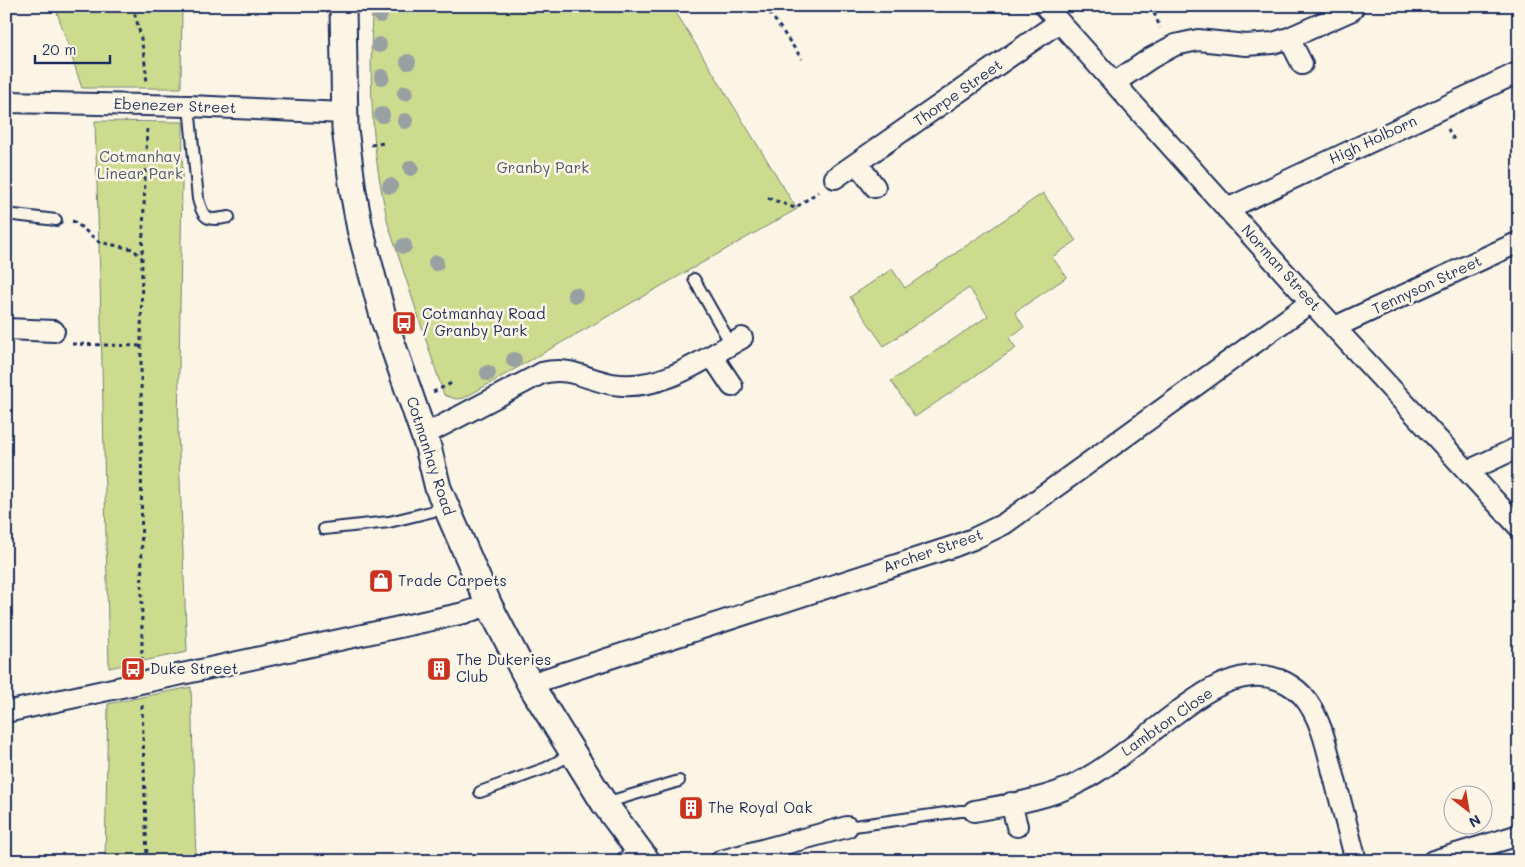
<svg xmlns="http://www.w3.org/2000/svg" width="1525" height="867" font-family="Mali,sans-serif">
	<style>
		.green { fill: #cddb8e; stroke: #748576 }
		.lines { fill: none; stroke-linecap: round; stroke-linejoin: round }
		.service-casing { stroke: #1b2f5e; stroke-width: 14 }
		.minor-casing { stroke: #1b2f5e; stroke-width: 24 }
		.tertiary-casing { stroke: #1b2f5e; stroke-width: 29 }
		.path { stroke: #1b2f5e; stroke-width: 3; stroke-dasharray: 4 4; stroke-linecap: butt }
		.service { stroke: #fcf5e5; stroke-width: 10 }
		.minor { stroke: #fcf5e5; stroke-width: 20 }
		.tertiary { stroke: #fcf5e5; stroke-width: 25 }
		.tree { fill: #99a0a1 }
		.labels { text-anchor: middle; stroke-width: 5; stroke-linejoin: round; paint-order: stroke }
		.street-label { font-size: 15px; fill: #1b2f5e; stroke: #fcf5e5 }
		.park-label { font-size: 15px; fill: #485a6a; stroke: #fcf5e5 }
		.poi-label { font-size: 15px; fill: #1b2f5e; stroke: #fcf5e5; text-anchor: start }
	</style>
	<rect width="100%" height="100%" fill="#fcf5e5"/>
	<filter id="ink" filterUnits="userSpaceOnUse"><feTurbulence type="fractalNoise" baseFrequency=".02" numOctaves="2"/><feDisplacementMap in="SourceGraphic" scale="10" xChannelSelector="R" yChannelSelector="G"/><feConvolveMatrix kernelMatrix="1 2 1 2 8 2 1 2 1" color-interpolation-filters="sRGB"/></filter>
	<g filter="url(#ink)">
		<!-- green -->
		<path class="green" d="M55 6H182L181 88H82Z
			M372 6H672L797 209 464 398 456 399 444 395 388 224C383 198 377 171 375 145 370 99 371 52 372 6Z
			M95 121 183 122 178 430 187 652 109 668 100 279Z
			M1043 193 1076 241 1052 257 1067 277 1015 312 1024 327 1009 338 1016 348 915 417 891 381 988 316 969 288 884 346 850 297 892 269 905 288Z
			M191 687 196 861H105L108 704Z"/>
		<g class="lines">
			<defs>
				<path id="service" d="M189 106 198 199C204 221 208 221 229 217
					M6 214 56 220
					M694 279 731 344
					M324 529 389 522 446 508
					M480 792 546 768 572 754
					M605 803 679 781
					M847 827 960 811H974"/>
				<path id="minor" d="M1045 6 1311 302 1519 527
					M1289 38 1302 64
					M1114 83 1151 58 1175 45 1198 40 1246 45 1273 43 1289 38 1352 10
					M6 102 189 106 345 113
					M857 163 875 187
					M835 178 1059 22
					M1227 209 1519 72
					M1335 327 1519 242
					M6 329 54 331
					M712 356 732 386
					M424 435 542 373C570 366 585 379 612 384 661 392 702 360 742 338
					M1468 471 1519 447
					M530 684 955 546 973 539 1004 524 1311 302
					M6 712 464 613 489 605
					M1011 803 1017 826
					M974 811C1006 805 1048 799 1076 784 1109 767 1142 739 1172 716 1195 699 1222 678 1252 676 1271 674 1290 682 1303 696 1322 718 1328 753 1335 780 1342 807 1349 834 1356 861
					M627 861 639 852
					M721 861 847 827
					M1433 861 1519 835"/>
				<path id="tertiary" d="M343 6 345 129 353 191 360 229 384 320 428 447 438 488 489 605 530 684 604 803 647 861"/>
			</defs>
			<!-- service casing -->
			<use href="#service" class="service-casing"/>
			<!-- minor casing -->
			<use href="#minor" class="minor-casing"/>
			<!-- tertiary casing -->
			<use href="#tertiary" class="tertiary-casing"/>
			<!-- path -->
			<path class="path" d="M132 6C141 31 145 58 147 84
				M765 6 802 59
				M1150 6 1156 17 1160 28
				M1448 129 1454 140
				M371 145 384 143
				M768 198 795 208 818 192
				M72 221 75 222 99 242 133 249 142 258
				M72 344 141 346
				M433 392 452 383
				M142 661 141 346 142 258 147 128
				M142 705 147 861"/>
			<!-- service -->
			<use href="#service" class="service"/>
			<!-- minor -->
			<use href="#minor" class="minor"/>
			<!-- tertiary -->
			<use href="#tertiary" class="tertiary"/>
		</g>
		<!-- trees -->
		<g class="tree">
			<circle cx="380" cy="15" r="8"/>
			<circle cx="379" cy="45" r="8"/>
			<circle cx="408" cy="62" r="8"/>
			<circle cx="382" cy="77" r="8"/>
			<circle cx="405" cy="93" r="8"/>
			<circle cx="382" cy="115" r="8"/>
			<circle cx="405" cy="121" r="8"/>
			<circle cx="411" cy="168" r="8"/>
			<circle cx="390" cy="186" r="8"/>
			<circle cx="404" cy="246" r="8"/>
			<circle cx="436" cy="263" r="8"/>
			<circle cx="575" cy="295" r="8"/>
			<circle cx="514" cy="360" r="8"/>
			<circle cx="488" cy="373" r="8"/>
		</g>
	</g>
	<!-- icons -->
	<defs>
		<symbol id="bus-square" viewBox="-11 -11 22 22"><rect x="-9" y="-9" width="18" height="18" rx="4" fill="#c8321e" stroke="#fcf5e5"/><path d="M-5-6H5V4H4V6H2V4H-2V6H-4V4H-5ZM-3.5-4V0h7V-4ZM-3.5 1.2v1.5H-2V1.2ZM2 1.2v1.5H3.5V1.2Z" fill="#fff"/></symbol>
		<symbol id="shop-square" viewBox="-11 -11 22 22"><rect x="-9" y="-9" width="18" height="18" rx="4" fill="#c8321e" stroke="#fcf5e5"/><path d="M-5-2.5h2.3a2.7 3.5 0 0 1 5.4 0H5L5.5 6h-11ZM-1.5-2.5h3a1.5 2.3 0 0 0-3 0Z" fill="#fff"/></symbol>
		<symbol id="building-square" viewBox="-11 -11 22 22"><rect x="-9" y="-9" width="18" height="18" rx="4" fill="#c8321e" stroke="#fcf5e5"/><path d="M-4-6H4V6H1V3H-1V6H-4ZM-2.5-4.3h1.7v1.8h-1.7ZM.8-4.3h1.7v1.8H.8ZM-2.5-1h1.7V.8h-1.7ZM.8-1h1.7V.8H.8Z" fill="#fff"/></symbol>
	</defs>
	<g fill-rule="evenodd">
		<use href="#bus-square" x="390" y="309" width="28" height="28"/>
		<use href="#shop-square" x="367" y="567" width="28" height="28"/>
		<use href="#bus-square" x="119" y="655" width="28" height="28"/>
		<use href="#building-square" x="425" y="655" width="28" height="28"/>
		<use href="#building-square" x="677" y="794" width="28" height="28"/>
	</g>
	<g class="labels">
		<!-- street labels -->
		<g class="street-label">
			<text transform="translate(958 93) rotate(-35)" y="5">Thorpe Street</text>
			<text transform="translate(175 106) rotate(2)" y="5">Ebenezer Street</text>
			<text transform="translate(1373 140) rotate(-25)" y="5">High Holborn</text>
			<text transform="translate(1281 268) rotate(48)" y="5">Norman Street</text>
			<text transform="translate(1427 285) rotate(-25)" y="5">Tennyson Street</text>
			<text transform="translate(430 456) rotate(72)" y="5">Cotmanhay Road</text>
			<text transform="translate(933 551) rotate(-19)" y="5">Archer Street</text>
			<text transform="translate(1167 722) rotate(-35)" y="5">Lambton Close</text>
		</g>
		<!-- park labels -->
		<g class="park-label">
			<text x="140" y="162">Cotmanhay<tspan x="140" dy="17">Linear Park</tspan></text>
			<text x="543" y="173">Granby Park</text>
		</g>
		<!-- poi labels -->
		<g class="poi-label">
			<text x="422" y="319">Cotmanhay Road<tspan x="422" dy="17">/ Granby Park</tspan></text>
			<text x="398" y="586">Trade Carpets</text>
			<text x="456" y="665">The Dukeries<tspan x="456" dy="17">Club</tspan></text>
			<text x="150" y="674">Duke Street</text>
			<text x="708" y="813">The Royal Oak</text>
		</g>
	</g>
	<!-- margin -->
	<rect width="1525" height="867" fill="none" stroke="#fcf5e5" stroke-width="25"/>
	<rect x="12" y="12" width="1500" height="842" fill="none" stroke="#1b2f5e" stroke-width="2" filter="url(#ink)"/>
	<!-- north arrow -->
	<g transform="translate(1468 810) rotate(149)"><circle r="24" fill="#fcf5e5" stroke="#a2a6af"/>
	<path d="M0-4L9 19L0 12L-9 19Z" fill="#c8321e"/>
	<text y="-8" font-size="14" font-weight="bold" text-anchor="middle" fill="#1b2f5e">N</text>
	</g>
	<!-- scale -->
	<path d="M35 55v8h75v-8" fill="none" stroke="#1b2f5e" stroke-width="2.5"/>
	<text x="42" y="55" font-size="15" fill="#1b2f5e" stroke="#fcf5e5" stroke-width="4" paint-order="stroke">20 m</text>
</svg>
